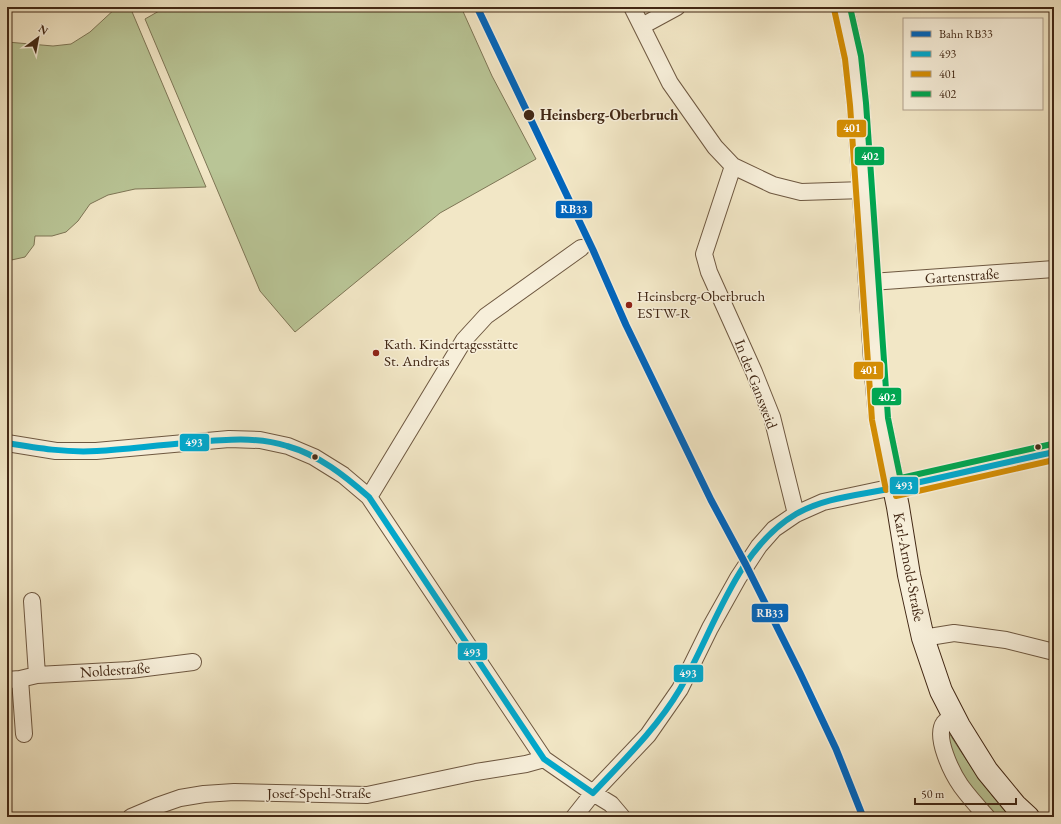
<svg xmlns="http://www.w3.org/2000/svg" width="1061" height="824" font-family="'EB Garamond',serif">
	<style>
		.green { fill: #b9c596; stroke: #7e7656 }
		.lines { fill: none; stroke-linecap: round; stroke-linejoin: round }
		.minor-casing { stroke: #6e5841; stroke-width: 18 }
		.tertiary-casing { stroke: #6e5841; stroke-width: 20 }
		.secondary-casing { stroke: #422815; stroke-width: 24 }
		.minor { stroke: #f7efda; stroke-width: 16 }
		.tertiary { stroke: #f7efda; stroke-width: 19 }
		.secondary { stroke: #f7efda; stroke-width: 22 }
		.bus-1-casing { stroke: #f7efda; stroke-width: 9 }
		.bus-2-casing { stroke: #f7efda; stroke-width: 9 }
		.bus-3-casing { stroke: #f7efda; stroke-width: 9 }
		.bus-1 { stroke: #00a9ce; stroke-width: 6 }
		.bus-2 { stroke: #d38d04; stroke-width: 6 }
		.bus-3 { stroke: #00a651; stroke-width: 6 }
		.rail-1-casing { stroke: #f7efda; stroke-width: 10 }
		.rail-1 { stroke: #0065bd; stroke-width: 7 }
		.stop-dot { fill: #422815; stroke: #f7efda; stroke-width: 1.5 }
		.poi-dot { fill: #8f2418; stroke: #f7efda; stroke-width: 1.5 }
		.labels { text-anchor: middle; stroke-width: 3; stroke-linejoin: round; paint-order: stroke }
		.stop-label { font-size: 15px; font-weight: bold; fill: #422815; stroke: #f7efda; text-anchor: start }
		.street-label { font-size: 15px; fill: #422815; stroke: #f7efda }
		.poi-label { font-size: 15px; fill: #422815; stroke: #f7efda; text-anchor: start }
		.line-badge { stroke: #f7efda; stroke-width: 1.5 }
		.badge-label { font-size: 11px; text-anchor: middle; font-weight: bold; fill: #fff }
	</style>
	<rect width="100%" height="100%" fill="#f2e7c6"/>
	<filter id="stains"><feTurbulence type="fractalNoise" baseFrequency=".005" numOctaves="4"/><feColorMatrix values="0 0 0 0 .2 0 0 0 0 .09 0 0 0 0 .02 0 0 0 .5 -.17"/></filter>
	<radialGradient id="worn" r=".72"><stop offset=".6" stop-color="#630" stop-opacity="0"/><stop offset="1" stop-color="#630" stop-opacity=".3"/></radialGradient>
	<!-- green -->
	<path class="green" d="M117 7H130L206 187 135 189 108 195 90 204 78 221 66 232 52 236H35L34 245 25 257 7 261V42L53 46 71 44 90 32Z
		M166 7H461L492 76 536 159 440 213 295 332 260 291 145 19Z
		M949 733C968 763 987 792 1011 817H991L950 756 948 735Z"/>
	<g class="lines">
		<defs>
			<path id="minor" d="M632 7 670 83 715 147 733 166 773 185 801 192 864 190
				M642 26 677 7
				M733 166 704 254 709 272 754 372 772 417 796 514
				M871 282 1054 269
				M7 443 56 451H96L229 439 260 440 288 446 314 457 343 475 369 497 544 759 593 793 611 804 622 817
				M369 497 464 340 486 316 581 248
				M32 601 37 675
				M923 638 954 633 1006 640 1054 652
				M20 679 24 734
				M7 680 20 679 37 675 130 670 193 662
				M954 716C951 718 946 720 944 723 934 737 952 773 961 786 969 797 978 807 987 817
				M131 817 157 806 180 798 204 794 234 792 367 795 476 772 526 764 544 759
				M574 817 593 793 648 735 680 689 710 628 738 578 759 546 774 529 796 514 823 502 884 489 894 488"/>
			<path id="tertiary" d="M894 488 1054 452"/>
			<path id="secondary" d="M842 7 853 58 858 104 876 374 880 419 898 507 909 575 923 638 941 691 959 726 987 771 1015 805 1028 817"/>
		</defs>
		<!-- minor casing -->
		<use href="#minor" class="minor-casing"/>
		<!-- tertiary casing -->
		<use href="#tertiary" class="tertiary-casing"/>
		<!-- secondary casing -->
		<use href="#secondary" class="secondary-casing"/>
		<!-- minor -->
		<use href="#minor" class="minor"/>
		<!-- tertiary -->
		<use href="#tertiary" class="tertiary"/>
		<!-- secondary -->
		<use href="#secondary" class="secondary"/>
		<defs>
			<path id="bus-1" d="M7 443C37 448 67 453 97 451 128 449 158 445 188 443 221 440 255 436 287 446 319 455 345 476 369 497L544 759 593 793
				M593 793C624 760 657 728 680 689 714 631 735 550 796 514 827 496 864 495 897 487 950 476 1002 463 1054 452"/>
			<path id="bus-2" d="M834 9 845 59 850 105 872 420 886 490
				M896 496 1054 460"/>
			<path id="bus-3" d="M850 7 861 56 866 103 888 418 902 486
				M892 480 1052 444"/>
		</defs>
		<!-- bus-1 casing -->
		<use href="#bus-1" class="bus-1-casing"/>
		<!-- bus-2 casing -->
		<use href="#bus-2" class="bus-2-casing"/>
		<!-- bus-3 casing -->
		<use href="#bus-3" class="bus-3-casing"/>
		<!-- bus-1 -->
		<use href="#bus-1" class="bus-1"/>
		<!-- bus-2 -->
		<use href="#bus-2" class="bus-2"/>
		<!-- bus-3 -->
		<use href="#bus-3" class="bus-3"/>
		<defs>
			<path id="rail-1" d="M477 7 593 250 626 325 711 500 746 565 800 673 836 749 863 817"/>
		</defs>
		<!-- rail-1 casing -->
		<use href="#rail-1" class="rail-1-casing"/>
		<!-- rail-1 -->
		<use href="#rail-1" class="rail-1"/>
	</g>
	<!-- markers -->
	<g class="stop-dot">
		<circle cx="529" cy="115" r="6"/>
		<circle cx="1038" cy="447" r="3.5"/>
		<circle cx="315" cy="457" r="3.5"/>
	</g>
	<g class="poi-dot">
		<circle cx="629" cy="305" r="4"/>
		<circle cx="376" cy="353" r="4"/>
	</g>
	<g class="labels">
		<!-- stop labels -->
		<g class="stop-label">
			<text x="540" y="120">Heinsberg-Oberbruch</text>
		</g>
		<!-- street labels -->
		<g class="street-label">
			<text transform="translate(962 276) rotate(-4)" y="5">Gartenstraße</text>
			<text transform="translate(756 384) rotate(69)" y="5">In der Gansweid</text>
			<text transform="translate(909 567) rotate(79)" y="5">Karl-Arnold-Straße</text>
			<text transform="translate(115 670) rotate(-4)" y="5">Noldestraße</text>
			<text x="319" y="798">Josef-Spehl-Straße</text>
		</g>
		<!-- poi labels -->
		<g class="poi-label">
			<text x="637" y="301">Heinsberg-Oberbruch<tspan x="637" dy="17">ESTW-R</tspan></text>
			<text x="384" y="349">Kath. Kindertagesstätte<tspan x="384" dy="17">St. Andreas</tspan></text>
		</g>
	</g>
	<g class="line-badge">
		<rect x="836" y="119" width="31" height="19" rx="4" fill="#d38d04"/>
		<rect x="854" y="146" width="31" height="20" rx="4" fill="#00a651"/>
		<rect x="555" y="200" width="38" height="19" rx="4" fill="#0065bd"/>
		<rect x="853" y="361" width="31" height="19" rx="4" fill="#d38d04"/>
		<rect x="871" y="387" width="31" height="19" rx="4" fill="#00a651"/>
		<rect x="179" y="433" width="31" height="19" rx="4" fill="#00a9ce"/>
		<rect x="889" y="476" width="30" height="19" rx="4" fill="#00a9ce"/>
		<rect x="751" y="603" width="38" height="20" rx="4" fill="#0065bd"/>
		<rect x="457" y="642" width="31" height="19" rx="4" fill="#00a9ce"/>
		<rect x="673" y="664" width="31" height="19" rx="4" fill="#00a9ce"/>
	</g>
	<g class="badge-label">
		<text x="852" y="132">401</text>
		<text x="870" y="160">402</text>
		<text x="574" y="213">RB33</text>
		<text x="869" y="374">401</text>
		<text x="887" y="401">402</text>
		<text x="194" y="446">493</text>
		<text x="904" y="489">493</text>
		<text x="770" y="617">RB33</text>
		<text x="472" y="656">493</text>
		<text x="688" y="677">493</text>
	</g>
	<!-- margin -->
	<rect width="1061" height="824" fill="none" stroke="#f2e7c6" stroke-width="24"/>
	<rect x="8" y="8" width="1045" height="808" fill="none" stroke="#422815" stroke-width="2"/>
	<rect x="12" y="12" width="1037" height="800" fill="none" stroke="#422815"/>
	<!-- legend -->
	<rect x="903" y="18" width="140" height="92" fill="#f7efda" stroke="#af9f8b"/>
	<rect x="911" y="31" width="20" height="6" fill="#0065bd" stroke="#af9f8b"/>
	<text x="939" y="38" font-size="12" fill="#422815">Bahn RB33</text>
	<rect x="911" y="51" width="20" height="6" fill="#00a9ce" stroke="#af9f8b"/>
	<text x="939" y="58" font-size="12" fill="#422815">493</text>
	<rect x="911" y="71" width="20" height="6" fill="#d38d04" stroke="#af9f8b"/>
	<text x="939" y="78" font-size="12" fill="#422815">401</text>
	<rect x="911" y="91" width="20" height="6" fill="#00a651" stroke="#af9f8b"/>
	<text x="939" y="98" font-size="12" fill="#422815">402</text>
	<!-- north arrow -->
	<g transform="translate(38 38) rotate(32)" stroke="#f7efda" stroke-width="3" paint-order="stroke">
	<path d="M0-3L7 15L0 10L-7 15Z" fill="#422815"/>
	<text y="-6" font-size="11" font-weight="bold" text-anchor="middle" fill="#422815">N</text>
	</g>
	<!-- scale -->
	<path d="M915 798v6h101v-6" fill="none" stroke="#422815" stroke-width="2"/>
	<text x="921" y="798" font-size="12" fill="#422815" stroke="#f7efda" stroke-width="3" paint-order="stroke">50 m</text>
	<rect width="100%" height="100%" filter="url(#stains)"/>
	<rect width="100%" height="100%" fill="url(#worn)"/>
</svg>
